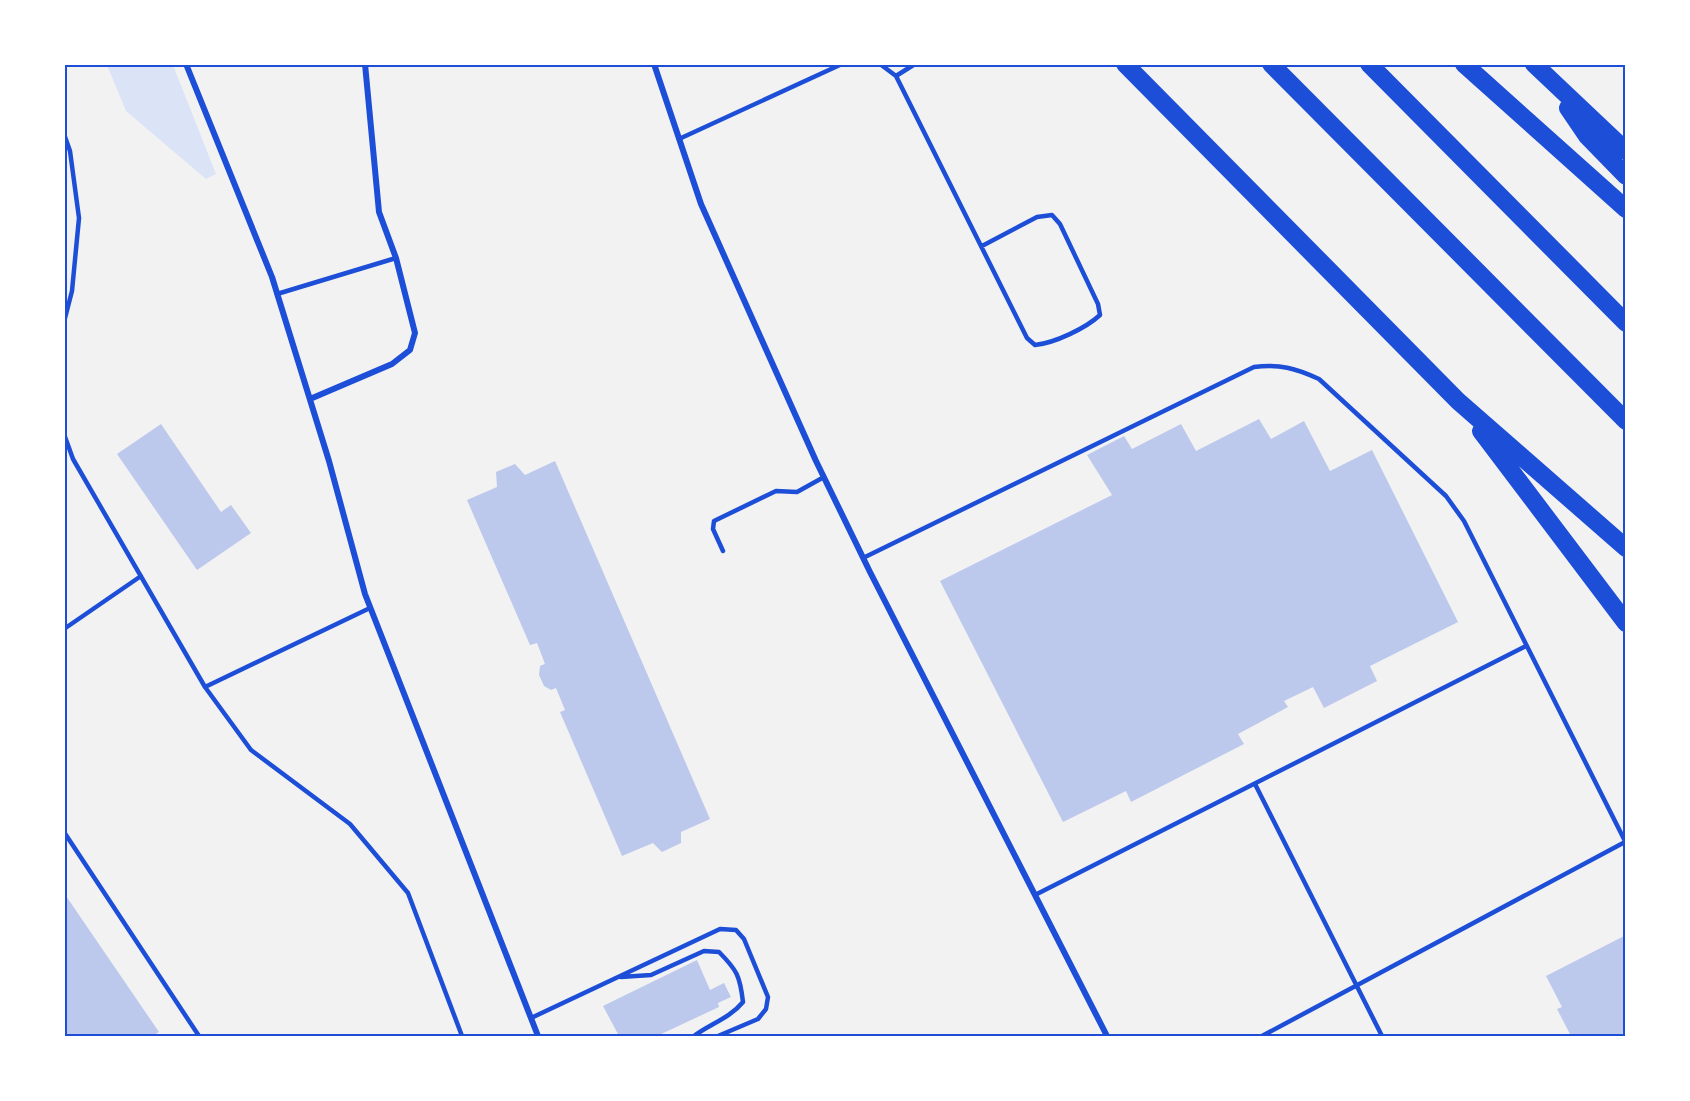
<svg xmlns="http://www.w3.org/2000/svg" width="1690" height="1101" font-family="'Golos Text',sans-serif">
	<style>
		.green { fill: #dbe4f7 }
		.building { fill: #bdc9ec }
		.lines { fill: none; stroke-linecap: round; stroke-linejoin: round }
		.service { stroke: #1d4ed8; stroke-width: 4.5 }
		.minor { stroke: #1d4ed8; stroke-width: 6 }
		.motorway { stroke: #1d4ed8; stroke-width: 18 }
		.neatline { fill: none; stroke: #1d4ed8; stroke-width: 2 }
	</style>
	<rect width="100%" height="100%" fill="#f2f2f2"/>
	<!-- green -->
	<path class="green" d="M107 65H173L216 174 206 179 126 111Z"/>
	<!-- building -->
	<path class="building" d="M1259 419 1271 439 1304 421 1330 471 1372 450 1458 622 1370 666 1377 681 1324 708 1313 687 1284 701 1288 707 1238 734 1244 744 1131 802 1126 791 1063 822 940 581 1112 495 1087 455 1124 436 1132 449 1181 424 1196 451Z
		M161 424 221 512 231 505 251 533 197 570 117 454Z
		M555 461 710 819 681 832V843L662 852 653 843 622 856 560 712 565 710 556 688 551 690 544 686 539 675 540 666 545 664 537 643 530 645 467 500 497 487 496 472 515 464 525 475Z
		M64 893 159 1032 152 1036H64Z
		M1626 935V1032L1617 1036H1571L1557 1009 1562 1007 1546 976Z
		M697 960 710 990 724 983 731 997 718 1003 719 1007 657 1036H619L603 1006Z"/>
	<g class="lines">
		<!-- service -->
		<path class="service" d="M880 64 896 76 1027 338 1035 345C1055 343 1086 328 1100 315L1098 304 1060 224 1052 215 1037 217 982 246
			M896 76 915 64
			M64 134 70 151 79 218 72 291 64 322
			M679 139 842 64
			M277 294 396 258
			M64 434 73 459 205 687 370 608
			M723 551 713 529 714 521 776 491 797 492 824 477
			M863 558 1254 367C1280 364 1295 368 1319 379L1446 496 1464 521 1626 843
			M64 629 141 576
			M205 687 251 750 350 824 408 893 462 1036
			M1255 784 1382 1036
			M64 832 199 1036
			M1035 895 1526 646
			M621 977 651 975 704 951 719 952C737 970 740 976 743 1002 730 1018 710 1024 694 1036
			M531 1018 720 929 736 930 744 939 768 997 766 1009 758 1019 718 1036
			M1262 1036 1625 842"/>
		<!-- minor -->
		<path class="minor" d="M186 64 272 277 329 461 365 594 538 1036
			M654 64 701 204 816 461 870 572 1107 1036
			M310 399 392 364 410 350 415 333 396 258 379 212 365 64"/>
		<!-- motorway -->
		<path class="motorway" d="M1125 64 1458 401 1626 548
			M1271 64 1626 421
			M1369 64 1626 323
			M1464 64 1626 209
			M1534 64 1626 151
			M1568 108 1587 136 1626 176
			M1481 431 1626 623"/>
	</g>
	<!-- border -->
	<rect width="1690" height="1101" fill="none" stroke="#ffffff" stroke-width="132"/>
	<rect x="66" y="66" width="1558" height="969" class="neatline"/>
</svg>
